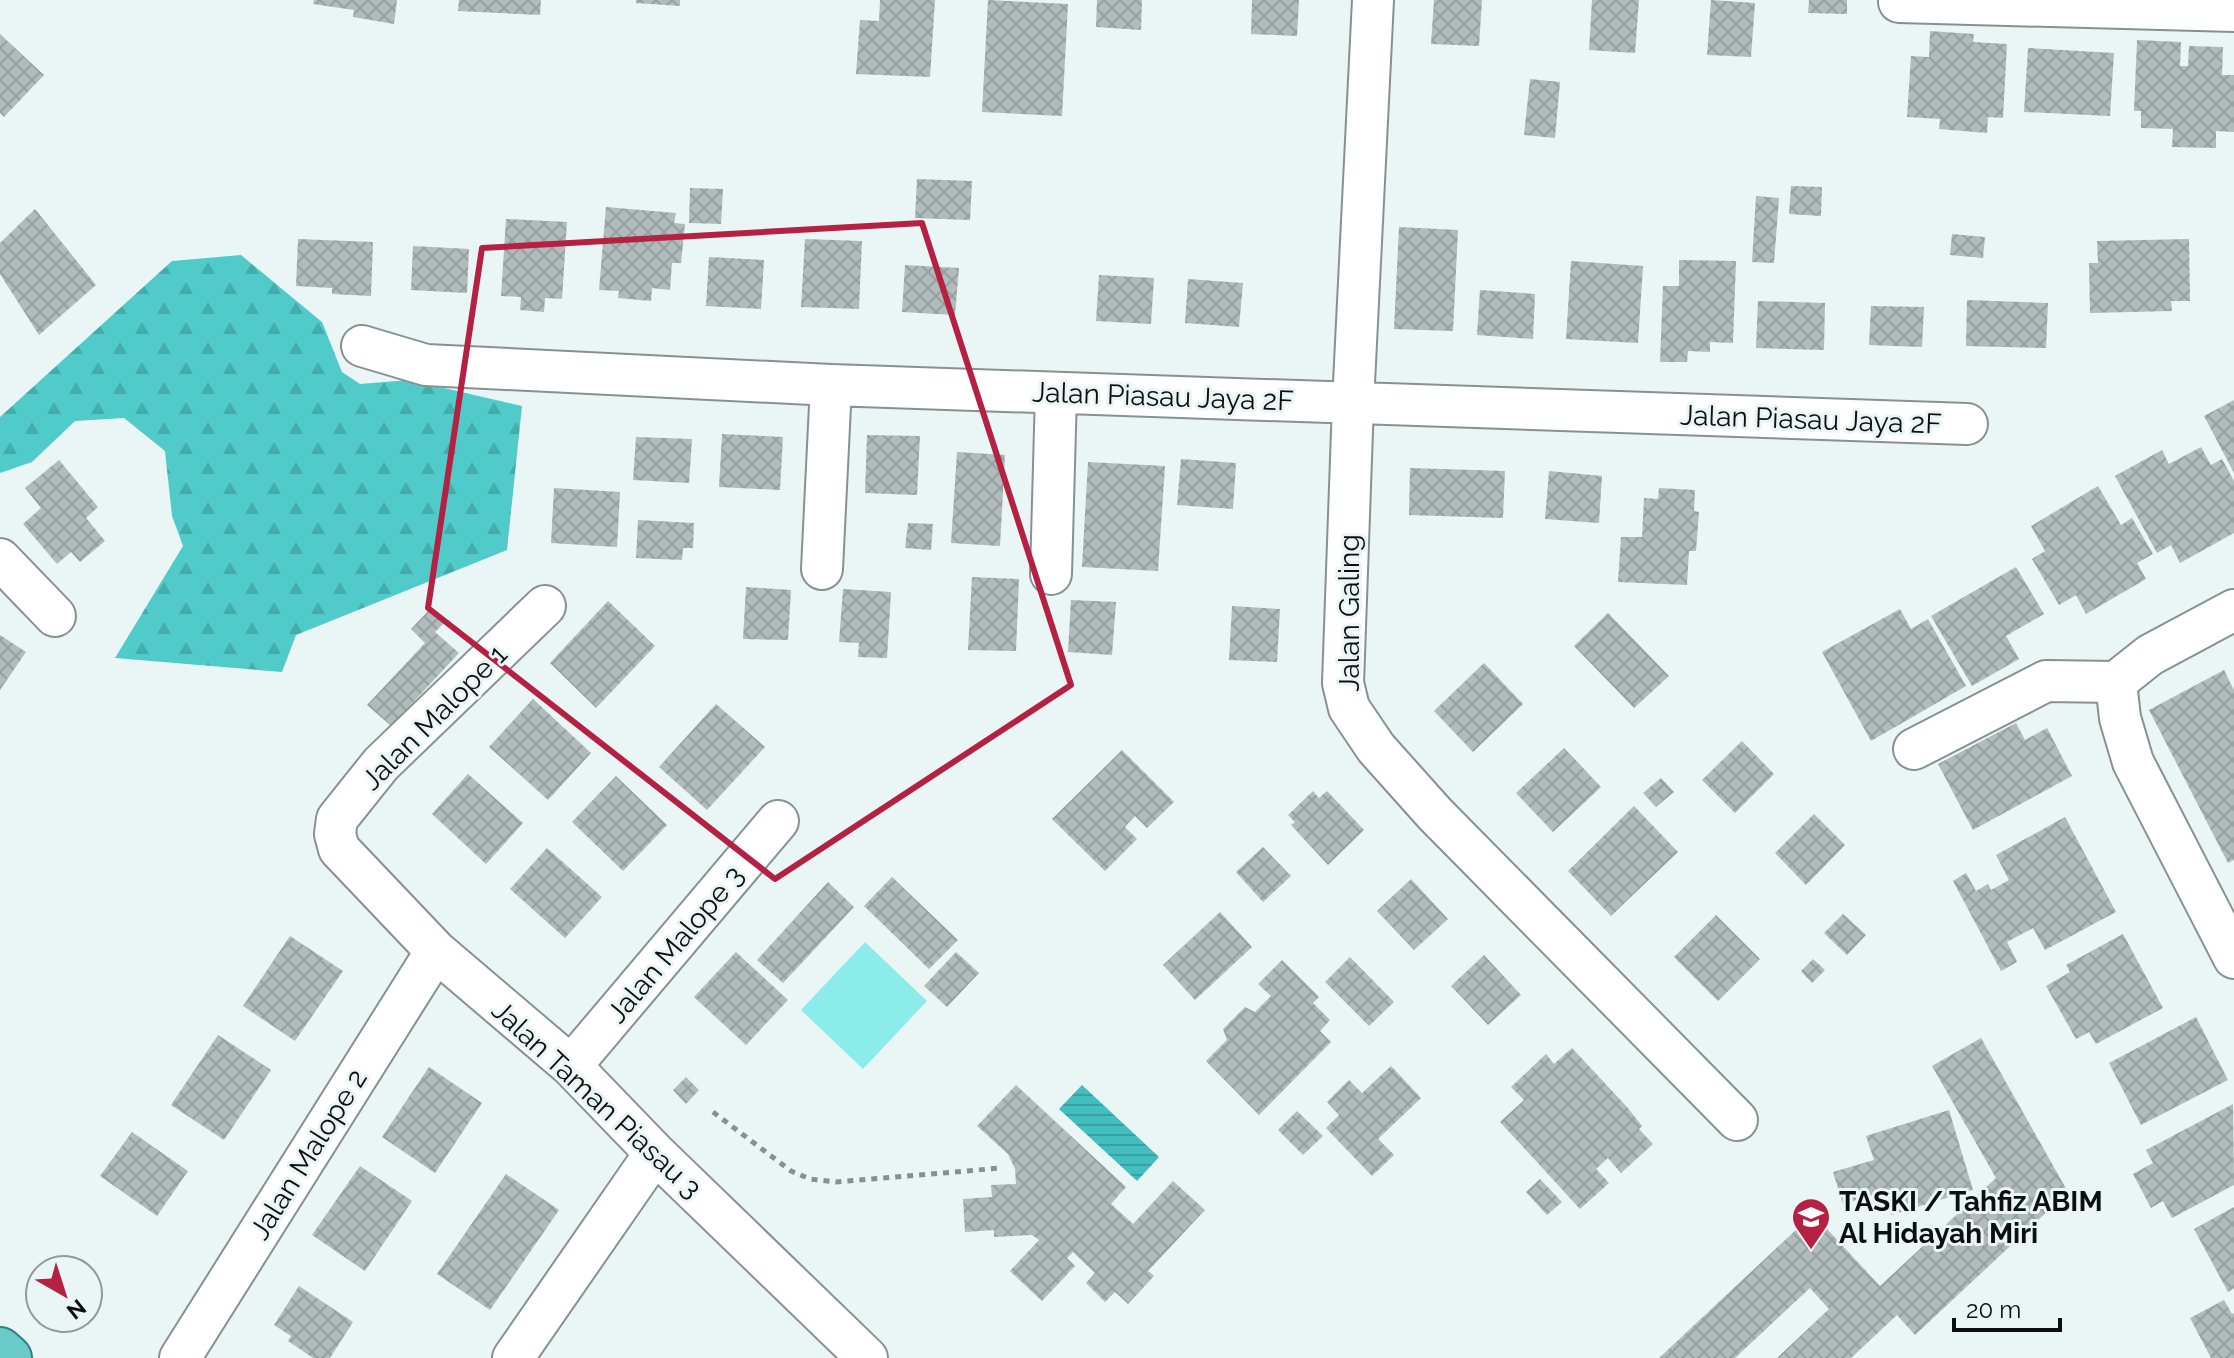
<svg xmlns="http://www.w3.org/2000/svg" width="2234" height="1358" font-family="Raleway,sans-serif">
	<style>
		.forest { fill: url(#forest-firs) }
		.green { fill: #8becea }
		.water { fill: url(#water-rules) }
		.building { fill: url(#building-cross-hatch) }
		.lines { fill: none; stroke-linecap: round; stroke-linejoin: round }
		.minor-casing { stroke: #879191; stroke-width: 44 }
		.trunk-casing { stroke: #317f7f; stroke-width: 48 }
		.path { stroke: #878f8f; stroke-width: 5; stroke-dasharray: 6 6; stroke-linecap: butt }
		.minor { stroke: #fff; stroke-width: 40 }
		.trunk { stroke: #6acac8; stroke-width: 44 }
		.marked { fill: none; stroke: #b42143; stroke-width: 6; stroke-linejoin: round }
		.labels { text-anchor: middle; stroke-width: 6; stroke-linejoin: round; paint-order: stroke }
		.street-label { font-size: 28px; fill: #0b0f0f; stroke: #eaf5f5 }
		.poi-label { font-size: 28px; font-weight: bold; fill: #0b0f0f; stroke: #eaf5f5; text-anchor: start }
	</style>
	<defs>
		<pattern id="forest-firs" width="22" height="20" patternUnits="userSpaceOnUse" patternTransform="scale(2)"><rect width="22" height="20" fill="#50cbca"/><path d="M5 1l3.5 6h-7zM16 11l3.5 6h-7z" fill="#44adac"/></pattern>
		<pattern id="water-rules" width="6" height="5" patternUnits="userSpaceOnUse" patternTransform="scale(2)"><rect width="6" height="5" fill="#41bebd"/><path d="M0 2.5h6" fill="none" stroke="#38a2a1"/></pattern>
		<pattern id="building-cross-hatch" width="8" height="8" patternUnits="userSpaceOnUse" patternTransform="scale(2)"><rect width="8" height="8" fill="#b1bbbb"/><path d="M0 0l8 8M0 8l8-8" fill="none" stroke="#97a0a0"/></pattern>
	</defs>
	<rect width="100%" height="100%" fill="#eaf5f5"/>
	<!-- forest -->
	<path class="forest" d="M241 255 322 322 342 372 360 384 409 380 522 406 507 550 296 635 282 672 115 658 183 546 172 516 165 451 124 418 75 421 32 462 0 473V417L172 261Z"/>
	<!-- green -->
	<path class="green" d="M865 942 927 1001 863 1069 801 1010Z"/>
	<!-- water -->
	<path class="water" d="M1082 1085 1159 1157 1137 1181 1059 1109Z"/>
	<!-- building -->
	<path class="building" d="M314 0H397L394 24 353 17 354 10 313 4Z
		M459 0H541L540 15 458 11Z
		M636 0H680V6L636 3Z
		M880 0H935L930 77 856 74 860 20 879 21Z
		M988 0 1068 4 1062 116 982 112Z
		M1097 0H1142L1141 30 1096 27Z
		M1252 0H1299L1297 36 1251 34Z
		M1434 0H1482L1479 46 1431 44Z
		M1592 0H1639L1635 53 1589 50Z
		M1711 0 1755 3 1751 57 1707 55Z
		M1809 0H1847V14L1808 13Z
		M1930 31 1974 34 1973 42 2007 44 2003 118 1988 117 1987 133 1939 129 1940 119 1907 117 1911 56 1929 57Z
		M0 34 44 75 4 117 0 113Z
		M2137 40 2181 42 2180 66H2188L2189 46 2223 47 2222 75H2234V132L2216 131V148L2172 147 2173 129 2141 128V111H2134Z
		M2028 48 2114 53 2110 116 2024 112Z
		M1530 79 1560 82 1555 138 1524 135Z
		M917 179 972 181 970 220 915 218Z
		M1791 186 1822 187 1821 216 1789 214Z
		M690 188 723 189 721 224 689 223Z
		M1756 196 1779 198 1774 263 1752 262Z
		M606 207 676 213 674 223 685 224 681 263H672L670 290 652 288 651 301 618 298 619 291 599 290Z
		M35 209 96 285 39 335 0 274V243Z
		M506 219 567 222 562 299 545 298 544 312 520 310 521 297 501 296Z
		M1399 227 1458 230 1453 331 1394 329Z
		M1952 234 1985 237 1983 258 1950 255Z
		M298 239 373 242 371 296 332 294V288L296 286Z
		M805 239 862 241 859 309 801 307Z
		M2189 239 2190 301H2171L2172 311 2090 313 2089 263H2098L2097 241Z
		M413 246 469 249 467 293 411 290Z
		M709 257 764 260 761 309 706 306Z
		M1679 260 1736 261 1733 343 1710 342V352L1688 351 1687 362H1660L1663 286H1679Z
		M1571 261 1643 266 1638 343 1566 339Z
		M905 265 959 268 955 315 902 312Z
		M1099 275 1154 278 1151 324 1096 321Z
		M1188 279 1243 283 1239 327 1185 323Z
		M1480 290 1535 294 1533 339 1477 335Z
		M1967 300 2048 303 2046 348 1966 346Z
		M1758 301 1825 303 1824 350 1756 348Z
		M1871 306 1924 307 1922 347 1869 345Z
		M2234 400V473L2204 416Z
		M722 434 783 437 780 490 719 487Z
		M867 435 920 436 917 495 865 493Z
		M636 437 692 439 689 483 633 480Z
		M2201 447 2211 465 2222 459 2234 481V533L2180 563 2171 545 2157 553 2115 476 2162 450 2169 464Z
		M957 452 1005 455 1000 546 951 543Z
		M1181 459 1236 463 1233 509 1177 505Z
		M59 460 98 507 86 518 105 541 80 562 71 552 57 564 23 524 41 508 25 488Z
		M1088 462 1165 466 1158 571 1082 567Z
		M1410 468 1505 471 1503 518 1409 515Z
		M1549 471 1602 476 1599 523 1545 519Z
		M2098 486 2121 525 2132 518 2153 554 2137 563 2146 579 2086 614 2076 595 2059 605 2032 559 2045 551 2031 526Z
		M554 488 620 492 617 547 551 543Z
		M1659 488 1695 490 1694 511 1699 512 1696 551H1689L1687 585 1618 582 1621 537H1642L1644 498 1658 499Z
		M638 520 694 523 693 548H683L682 560 636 558Z
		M908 523 933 524 931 550 905 548Z
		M2016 567 2044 614 2006 636 2019 659 1972 686 1931 616Z
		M972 577 1019 579 1016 651 968 650Z
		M746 587 791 590 788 640 743 639Z
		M843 589 891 592 887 658 858 657 859 643 839 642Z
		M1071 600 1116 602 1112 655 1068 652Z
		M608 601 655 646 596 708 550 663Z
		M1232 606 1280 609 1277 662 1229 660Z
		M430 609 444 623 435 632 459 653 391 726 367 705 425 643 411 629Z
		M1900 609 1911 629 1928 619 1966 686 1871 741 1822 652Z
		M1608 613 1669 676 1634 708 1574 646Z
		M0 635 26 652 0 690Z
		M1484 663 1523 704 1473 752 1434 711Z
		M2224 670 2234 690V860L2228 863 2149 710Z
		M533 699 591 753 548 800 489 747Z
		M716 704 765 747 707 810 659 767Z
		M2016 723 2025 740 2047 728 2072 776 1973 830 1938 764Z
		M1742 741 1774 774 1735 813 1702 780Z
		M1564 748 1601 787 1553 832 1516 793Z
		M1122 750 1174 802 1147 828 1135 816 1125 827 1137 839 1105 871 1052 819Z
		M468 774 523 823 486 864 432 814Z
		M616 776 667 825 623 871 572 822Z
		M1661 778 1674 792 1656 807 1643 793Z
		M1313 791 1319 798 1327 791 1364 830 1328 865 1291 825 1295 822 1288 815Z
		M1634 806 1678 852 1611 916 1568 871Z
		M1814 814 1845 845 1806 885 1775 853Z
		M2065 817 2116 912 2045 950 2033 928 2007 942 2017 962 2001 971 1953 881 1966 873 1976 891 1988 884 1991 890 2009 880 1996 855Z
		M1263 847 1291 876 1263 902 1236 872Z
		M547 848 602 897 565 938 510 889Z
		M892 877 958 940 929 969 864 906Z
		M1411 879 1448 919 1414 950 1377 911Z
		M828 882 854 907 783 983 757 960Z
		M1220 912 1252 947 1195 1000 1163 965Z
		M1843 914 1866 935 1847 955 1824 933Z
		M1716 915 1760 959 1718 1001 1674 957Z
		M2123 934 2163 1008 2096 1044 2089 1032 2076 1039 2046 986 2070 972 2066 965Z
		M290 936 343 971 295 1041 243 1006Z
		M736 952 788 1000 746 1045 694 997Z
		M956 952 979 973 947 1007 924 986Z
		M1484 955 1521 995 1488 1025 1451 986Z
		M1350 957 1394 1002 1369 1026 1325 982Z
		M1813 959 1825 970 1812 983 1801 971Z
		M1282 960 1319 997 1313 1003 1330 1020 1320 1031 1331 1042 1259 1115 1206 1061 1227 1040 1223 1029 1245 1007 1255 1012 1271 996 1258 984Z
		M2196 1017 2228 1080 2141 1125 2109 1063Z
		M218 1035 271 1070 224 1140 171 1105Z
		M1981 1038 2068 1192 1915 1335 1897 1315 1851 1358H1777L1829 1309 1810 1288 1735 1358H1659L1813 1214 1880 1286 1996 1178 1932 1066Z
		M1572 1048 1627 1107 1642 1126 1639 1129 1653 1144 1621 1173 1608 1158 1596 1169 1609 1183 1580 1209 1500 1122 1524 1100 1511 1087 1546 1054 1554 1064Z
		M1391 1066 1421 1098 1378 1139 1394 1155 1372 1176 1326 1128 1339 1115 1327 1102 1349 1080 1362 1093Z
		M429 1067 482 1103 435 1173 382 1137Z
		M686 1077 699 1090 686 1104 673 1090Z
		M1016 1085 1126 1187 1111 1204 1133 1224 1173 1181 1205 1210 1148 1271 1154 1276 1128 1304 1115 1292 1105 1302 1086 1283 1095 1273 1073 1252 1067 1258 1075 1266 1042 1301 1010 1271 1039 1240 1032 1235 994 1237V1230L965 1232 963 1199 992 1197 991 1185 1016 1184 1015 1169 1008 1154 977 1126Z
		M2233 1104 2234 1185 2172 1218 2163 1201 2151 1208 2133 1174 2153 1163 2146 1150Z
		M1949 1110 1973 1190 1891 1215 1884 1192 1843 1204 1833 1172 1874 1160 1866 1136Z
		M1297 1111 1323 1136 1303 1155 1278 1130Z
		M132 1132 188 1171 157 1216 100 1176Z
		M360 1166 412 1201 365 1271 312 1235Z
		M506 1174 559 1210 490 1310 437 1274Z
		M1540 1179 1562 1202 1547 1215 1526 1192Z
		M2234 1207V1288L2228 1292 2194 1229Z
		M299 1286 353 1322 330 1358H313L288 1341 291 1336 274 1325Z
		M2224 1300 2232 1314 2234 1313V1358H2211L2190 1318Z"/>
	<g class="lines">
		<defs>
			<path id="minor" d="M1373 0 1353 403 1343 683 1349 708 1376 748 1435 814 1737 1120
				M1899 2 2234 11
				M362 346 426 365 831 385 1967 424
				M0 559 55 616
				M822 569 831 385
				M1051 574 1056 393
				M545 606 381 764 337 819 335 834 339 849 436 951 571 1066 655 1153 867 1358
				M2234 610 2150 655 2116 682 2120 718 2133 762 2234 958
				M1914 749 2046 681 2116 682
				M571 1066 778 821
				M180 1358 436 951
				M513 1358 655 1153"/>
			<path id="trunk" d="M0 1350 9 1358"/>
		</defs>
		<!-- minor casing -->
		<use href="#minor" class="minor-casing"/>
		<!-- trunk casing -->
		<use href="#trunk" class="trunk-casing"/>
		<!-- path -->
		<path class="path" d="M713 1112 791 1171 810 1179 836 1182 1001 1168"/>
		<!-- minor -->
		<use href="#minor" class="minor"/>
		<!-- trunk -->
		<use href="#trunk" class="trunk"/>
	</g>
	<!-- marked area -->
	<path class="marked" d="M922 223 1071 685 775 879 428 608 482 248Z"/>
	<!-- icons -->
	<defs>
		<symbol id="school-pin" viewBox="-11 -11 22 30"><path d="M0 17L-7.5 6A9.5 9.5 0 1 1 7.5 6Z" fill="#b42143" stroke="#eaf5f5"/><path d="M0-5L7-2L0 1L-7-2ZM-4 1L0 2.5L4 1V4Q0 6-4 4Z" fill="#fff"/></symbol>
	</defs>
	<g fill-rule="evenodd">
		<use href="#school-pin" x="1789" y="1195" width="44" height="60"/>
	</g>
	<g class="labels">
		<!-- street labels -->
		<g class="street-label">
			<text transform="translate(1163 396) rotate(2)" y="10">Jalan Piasau Jaya 2F</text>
			<text transform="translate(1811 419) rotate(2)" y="10">Jalan Piasau Jaya 2F</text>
			<text transform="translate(1349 613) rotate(-90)" y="10">Jalan Galing</text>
			<text transform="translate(434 717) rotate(-45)" y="10">Jalan Malope 1</text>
			<text transform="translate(675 944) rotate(-50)" y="10">Jalan Malope 3</text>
			<text transform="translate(597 1099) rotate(43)" y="10">Jalan Taman Piasau 3</text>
			<text transform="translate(308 1154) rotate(-58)" y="10">Jalan Malope 2</text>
		</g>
		<!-- poi labels -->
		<g class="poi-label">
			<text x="1839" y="1211">TASKI / Tahfiz ABIM<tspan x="1839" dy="32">Al Hidayah Miri</tspan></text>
		</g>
	</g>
	<!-- north arrow -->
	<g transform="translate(64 1294) rotate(141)"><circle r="38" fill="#eaf5f5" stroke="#919999" stroke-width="2"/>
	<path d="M0-6L14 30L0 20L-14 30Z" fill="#b42143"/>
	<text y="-12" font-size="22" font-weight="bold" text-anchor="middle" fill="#0b0f0f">N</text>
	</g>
	<!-- scale -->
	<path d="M1954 1318v12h106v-12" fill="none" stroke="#0b0f0f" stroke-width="4"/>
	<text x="1966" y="1318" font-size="24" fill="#0b0f0f" stroke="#eaf5f5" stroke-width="6" paint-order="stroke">20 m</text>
</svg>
